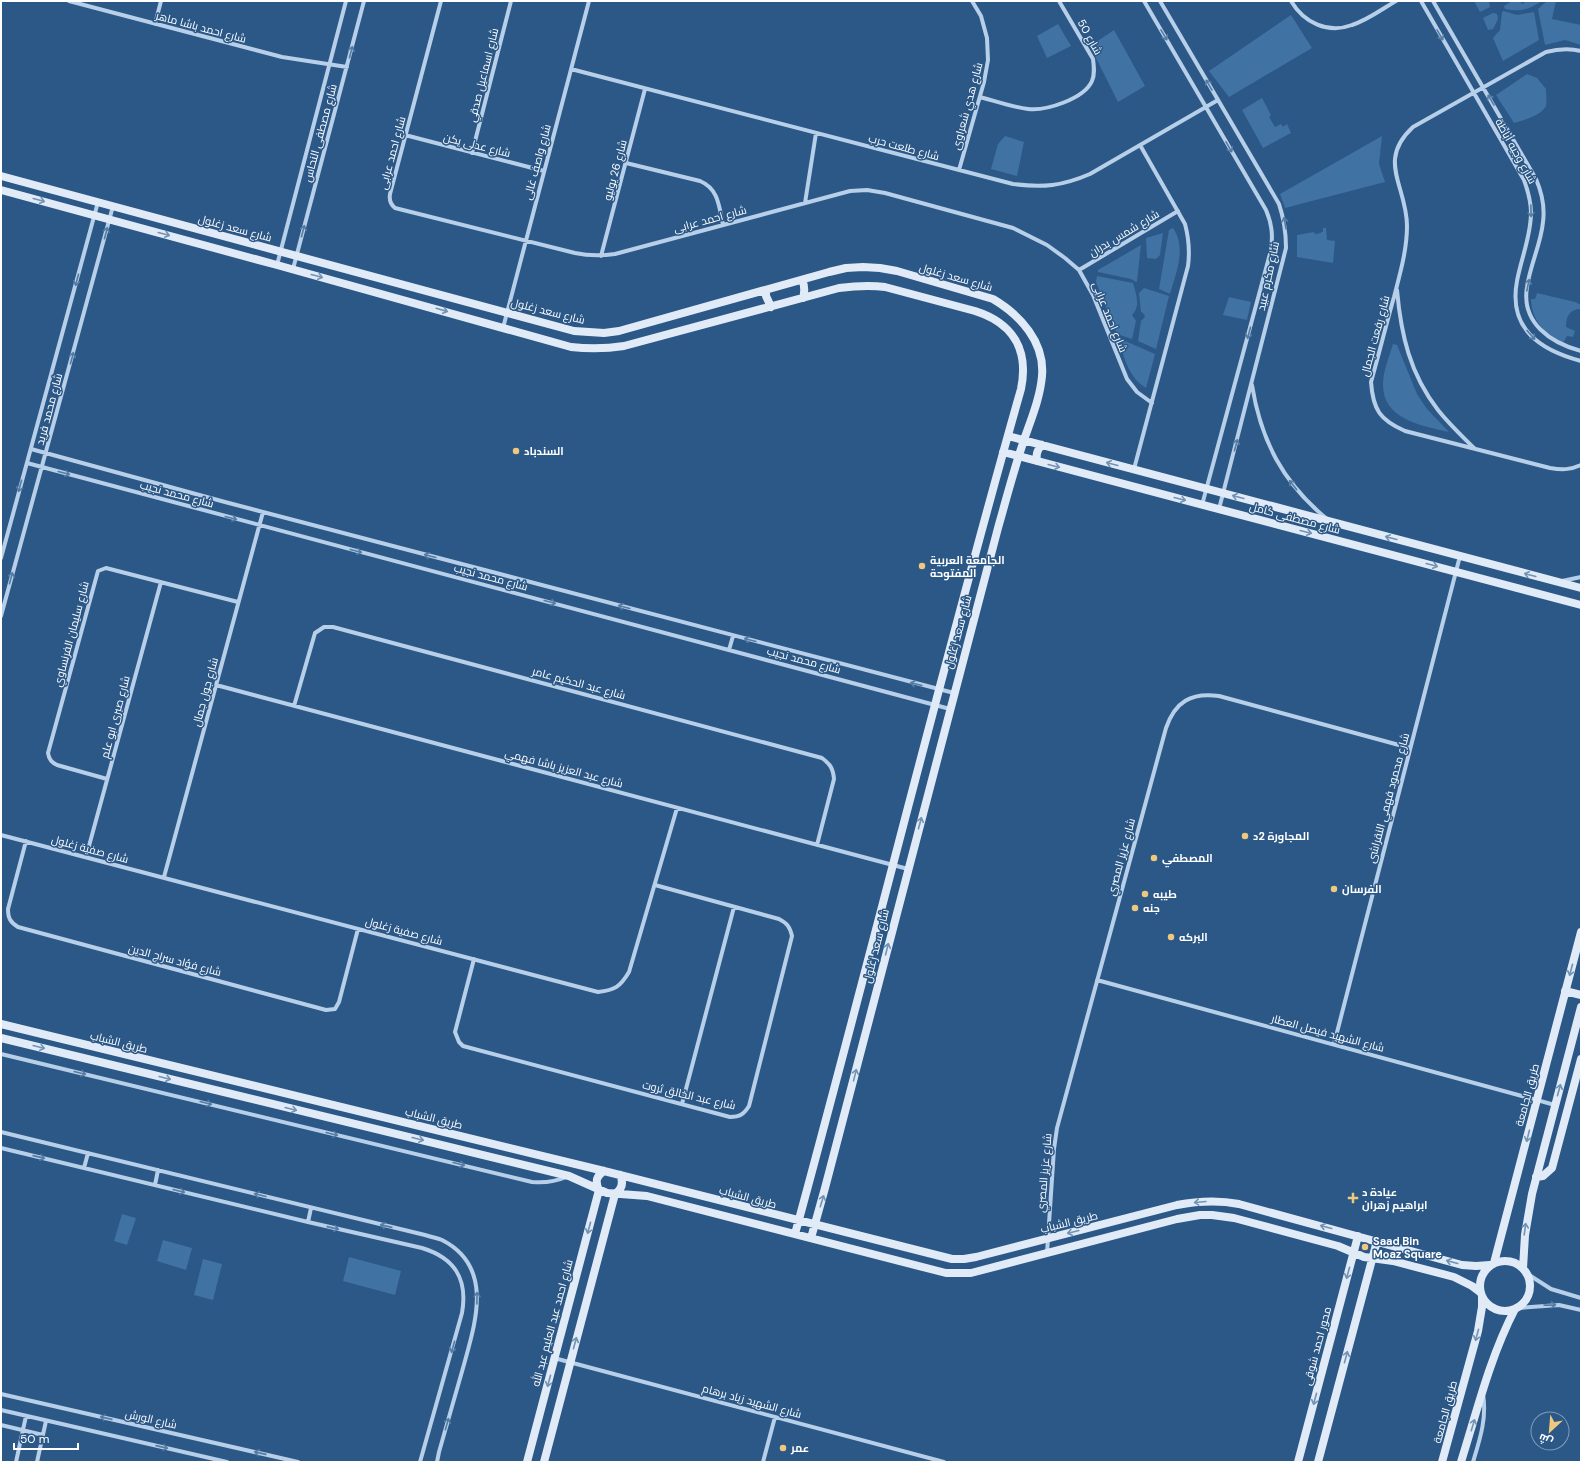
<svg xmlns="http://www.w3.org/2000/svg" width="1582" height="1463" font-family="'DM Sans',Cairo,sans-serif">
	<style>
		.green { fill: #4072a3 }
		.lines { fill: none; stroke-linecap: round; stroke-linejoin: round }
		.street { stroke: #b7cfe8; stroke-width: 4 }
		.secondary { stroke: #e0ebf7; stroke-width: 8 }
		.oneway { stroke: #557ca4 }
		.oneway2 { stroke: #7393b4 }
		.poi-dot { fill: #eec87f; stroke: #2b5887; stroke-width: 1.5 }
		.labels { text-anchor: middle; stroke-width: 3; stroke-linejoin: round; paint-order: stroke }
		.street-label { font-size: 11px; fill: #fff; stroke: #2b5887 }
		.poi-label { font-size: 11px; font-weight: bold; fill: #fff; stroke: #2b5887; text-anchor: start }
	</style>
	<rect width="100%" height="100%" fill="#2b5887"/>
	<!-- green -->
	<path class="green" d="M1474 1H1487L1489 2 1490 7 1480 12Z
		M1512 1H1520L1522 4 1527 1H1541C1530 10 1519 12 1505 9L1504 6Z
		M1547 1H1556L1552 19 1581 25V45L1565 40 1545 45 1538 9Z
		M1504 11 1517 15 1534 12 1539 40 1503 61 1493 38 1500 30 1502 12Z
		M1493 13 1497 14 1498 19 1493 29 1488 30 1483 18Z
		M1291 15 1312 48 1229 97 1209 71Z
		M1058 24 1071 46 1047 58 1037 36Z
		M1114 30 1145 86 1118 102 1090 46Z
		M1527 74 1537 78 1546 89C1546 94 1547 101 1546 106 1542 115 1522 121 1514 123L1496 95Z
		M1262 98 1271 115 1269 117 1275 127 1281 124 1283 127 1287 124 1291 133 1263 148 1242 110Z
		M1005 136 1024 142 1017 176 991 169 998 144Z
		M1382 136 1379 164 1385 182 1285 208 1280 194Z
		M1173 228C1187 248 1176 273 1170 294L1159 289 1169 230Z
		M1323 228H1326L1327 240 1335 241 1333 263 1297 257V235L1314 232 1315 234 1321 233V232H1323Z
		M1163 233 1160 255 1156 259 1147 258 1146 238Z
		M1141 245 1137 281 1136 282 1131 279 1098 272V270Z
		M1097 276 1133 283C1136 294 1141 306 1132 315L1136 321 1132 339 1117 334 1096 282Z
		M1144 288 1169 296 1156 349 1138 341 1141 321 1145 317 1144 314 1141 312 1139 293Z
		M1537 293 1575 302 1581 305V309C1570 309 1566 316 1566 327L1575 331 1573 337 1567 336 1563 343C1544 333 1532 321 1531 299H1535Z
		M1229 297 1251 302 1247 320 1223 315Z
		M1118 338 1155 354 1146 388C1128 377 1124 357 1118 338Z
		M1393 344 1397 345 1417 394 1427 409 1449 432C1416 425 1376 417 1384 374 1386 364 1390 354 1393 344Z
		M122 1214 136 1218 127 1245 114 1241Z
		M163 1240 192 1248 186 1270 157 1261Z
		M349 1257 401 1271 395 1295 343 1281Z
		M203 1259 222 1264 213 1300 194 1295Z"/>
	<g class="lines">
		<!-- street -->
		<path class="street" d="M69 1 282 57 347 67
			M441 1 390 194C389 200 390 204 395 208L575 253C589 256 601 256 615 254L850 191 867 190 885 193 1013 228 1047 245 1065 258 1079 270 1093 295 1127 379 1137 392 1152 403
			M1144 1 1266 210C1272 224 1273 235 1271 250L1202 505
			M1160 1 1279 204C1284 219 1286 232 1286 248L1219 509
			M1291 1C1304 23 1328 34 1352 25 1368 20 1382 9 1396 1
			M1421 1 1524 180C1528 191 1531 201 1531 213 1531 236 1521 259 1517 281 1508 329 1540 350 1581 361
			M1433 1 1536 179C1542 193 1545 207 1543 222 1541 244 1530 265 1527 287 1521 323 1551 343 1581 351
			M155 24 161 1
			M1581 51C1568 48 1558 49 1546 52L1413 127C1376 161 1407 186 1407 226 1407 250 1400 274 1394 297 1386 325 1379 354 1371 382 1373 410 1380 420 1405 431L1550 468C1562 470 1570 470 1581 465
			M571 69 1013 184C1043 188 1062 186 1090 174L1218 100
			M980 97C995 101 1012 107 1028 109 1046 111 1084 99 1092 81 1095 74 1094 67 1093 59L1059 1
			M405 135 544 171
			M472 153 511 1
			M626 163 700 181C719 189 719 207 723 225
			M959 170 984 82 988 60 987 38 981 16 972 1
			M805 203 816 133
			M601 256 645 89
			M277 265 346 1
			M293 269 364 1
			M1079 270 1178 211
			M1397 290C1401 335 1410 374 1438 410 1449 424 1462 436 1474 448
			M503 328 589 1
			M1252 385C1261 441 1283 483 1327 519
			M31 449 225 502 954 693
			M27 463 950 709
			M1134 469 1188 266C1190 251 1189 239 1185 224L1140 145
			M1 558 98 202
			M1562 581 1581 577
			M1 616 113 206
			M729 650 733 636
			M216 685 908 869
			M294 706 315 633 324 627H333L822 758C830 764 833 768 834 779L817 845
			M107 779 57 765C51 762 49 759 48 753L98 571 106 568 238 602
			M1 835 598 992C615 990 620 987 629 972L677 808
			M26 841 8 909C8 918 10 922 18 927L326 1010 335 1009 339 1002 358 929
			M86 857 161 582
			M164 877 263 512
			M474 959 455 1032 459 1042 463 1046 730 1117C740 1117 744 1114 749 1106L792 936C790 927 787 923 779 919L655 885
			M1097 980 1555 1105
			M1334 1044 1460 556
			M1 1054 532 1182C544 1183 555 1182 566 1177
			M682 1104 734 907
			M1 1132 425 1235C431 1237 437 1238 442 1240 495 1267 475 1324 463 1368 455 1396 447 1424 439 1452L437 1462
			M1 1148 308 1222 422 1248C455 1258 468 1279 462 1313L420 1462
			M84 1168 88 1153
			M155 1185 158 1170
			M308 1222 311 1208
			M1047 1253 1054 1149 1057 1128 1166 728C1175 702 1191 692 1219 696L1410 748
			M1526 1273 1551 1289 1581 1298
			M1518 1308 1559 1305 1581 1310
			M554 1358 944 1462
			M1 1394 298 1462
			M1 1410 227 1462
			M1 1425 43 1435
			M16 1462 26 1416
			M37 1462 46 1421
			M763 1462 775 1417
			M1473 1462C1480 1439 1487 1418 1483 1394"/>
		<!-- secondary -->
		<path class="secondary" d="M1 176 574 331 604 333 619 331 829 272 846 268 863 267 880 268 897 271 993 299C1020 315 1045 342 1042 376 1040 400 1029 424 1022 446 1013 473 1006 500 998 528L825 1188 811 1238
			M1 190 277 265 571 347C589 349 605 349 624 346L839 288C855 286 869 285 885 287L975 311C1013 323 1029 350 1021 389 941 670 872 953 795 1234
			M802 280C805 286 805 291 803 298
			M766 290V296L771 307
			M1008 436 1581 588
			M1003 452 1581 605
			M1037 461C1036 454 1037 450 1042 445
			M1565 991 1581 995
			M1 1024 604 1171 952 1259H964L976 1257 1177 1205C1198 1201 1218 1200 1239 1204L1462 1265 1476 1266 1490 1265
			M1 1038 569 1176 607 1193 647 1196 946 1273H971L1177 1219 1200 1215H1212L1234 1218 1338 1246 1364 1257 1393 1261 1454 1277 1472 1286 1480 1292
			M1536 1177 1543 1176 1552 1168 1581 1059
			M1480 1286a25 25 0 1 1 50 0a25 25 0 1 1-50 0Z
			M1494 1263 1581 932
			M1523 1268 1525 1235 1532 1194 1581 1007
			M527 1462 599 1190C595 1182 596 1176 604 1171
			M544 1462 615 1194C622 1189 624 1183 620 1175
			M1298 1462 1358 1236
			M1318 1462 1377 1241
			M1442 1462 1478 1331 1482 1307V1297
			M1461 1462C1477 1411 1490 1357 1515 1309"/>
	</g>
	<!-- one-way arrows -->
	<defs><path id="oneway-shaft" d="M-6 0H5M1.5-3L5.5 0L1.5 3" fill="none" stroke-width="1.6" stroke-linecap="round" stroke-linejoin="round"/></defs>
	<g class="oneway">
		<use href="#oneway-shaft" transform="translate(1164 35) rotate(60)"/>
		<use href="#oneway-shaft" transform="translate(1440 35) rotate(60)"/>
		<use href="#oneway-shaft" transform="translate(351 52) rotate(-75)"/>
		<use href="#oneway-shaft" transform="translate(1209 85) rotate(-120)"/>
		<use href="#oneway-shaft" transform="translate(1491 100) rotate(-120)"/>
		<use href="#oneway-shaft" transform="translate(1229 147) rotate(60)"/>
		<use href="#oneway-shaft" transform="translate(1531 211) rotate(89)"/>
		<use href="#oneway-shaft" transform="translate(1285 223) rotate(-100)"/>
		<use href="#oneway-shaft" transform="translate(303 231) rotate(-75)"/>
		<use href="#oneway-shaft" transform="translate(106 233) rotate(-75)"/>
		<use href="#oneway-shaft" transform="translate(77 280) rotate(105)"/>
		<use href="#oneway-shaft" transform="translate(1528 285) rotate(-79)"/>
		<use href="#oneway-shaft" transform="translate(1249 333) rotate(105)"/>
		<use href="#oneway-shaft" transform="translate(1531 335) rotate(49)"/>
		<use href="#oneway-shaft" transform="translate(72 358) rotate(-75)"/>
		<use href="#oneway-shaft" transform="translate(1236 445) rotate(-75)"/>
		<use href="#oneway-shaft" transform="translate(64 473) rotate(15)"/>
		<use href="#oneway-shaft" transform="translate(1293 485) rotate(-128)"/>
		<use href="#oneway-shaft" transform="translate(20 486) rotate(105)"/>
		<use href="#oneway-shaft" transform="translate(231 518) rotate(15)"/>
		<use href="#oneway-shaft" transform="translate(356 551) rotate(15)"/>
		<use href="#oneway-shaft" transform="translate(430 556) rotate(-165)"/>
		<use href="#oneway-shaft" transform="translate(11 578) rotate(-75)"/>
		<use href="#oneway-shaft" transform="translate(550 602) rotate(15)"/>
		<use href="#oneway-shaft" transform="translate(624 607) rotate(-165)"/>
		<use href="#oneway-shaft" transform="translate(750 640) rotate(-165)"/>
		<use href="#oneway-shaft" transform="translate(916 684) rotate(-166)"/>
		<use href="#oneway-shaft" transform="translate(80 1073) rotate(14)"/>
		<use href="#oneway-shaft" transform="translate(206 1103) rotate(14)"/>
		<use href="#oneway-shaft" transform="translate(332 1134) rotate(14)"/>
		<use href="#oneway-shaft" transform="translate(39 1157) rotate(13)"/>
		<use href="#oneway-shaft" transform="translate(459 1164) rotate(14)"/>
		<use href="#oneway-shaft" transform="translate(179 1191) rotate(14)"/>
		<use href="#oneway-shaft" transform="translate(260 1195) rotate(-166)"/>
		<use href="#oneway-shaft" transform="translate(386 1226) rotate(-167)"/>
		<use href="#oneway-shaft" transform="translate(333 1228) rotate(13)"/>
		<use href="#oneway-shaft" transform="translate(477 1298) rotate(-89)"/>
		<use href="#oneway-shaft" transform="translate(1550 1305) rotate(-1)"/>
		<use href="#oneway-shaft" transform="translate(453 1347) rotate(106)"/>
		<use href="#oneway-shaft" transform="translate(106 1418) rotate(-167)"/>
		<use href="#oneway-shaft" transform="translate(447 1424) rotate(-74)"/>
		<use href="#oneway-shaft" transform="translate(162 1447) rotate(13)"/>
		<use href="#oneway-shaft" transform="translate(260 1453) rotate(-167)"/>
	</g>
	<g class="oneway2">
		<use href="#oneway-shaft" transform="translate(39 200) rotate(15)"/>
		<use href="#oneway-shaft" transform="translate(164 234) rotate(15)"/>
		<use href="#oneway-shaft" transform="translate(317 276) rotate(15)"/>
		<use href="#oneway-shaft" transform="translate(442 310) rotate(16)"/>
		<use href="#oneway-shaft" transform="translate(1112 464) rotate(-165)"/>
		<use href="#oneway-shaft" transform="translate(1054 466) rotate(14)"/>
		<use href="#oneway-shaft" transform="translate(1238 497) rotate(-165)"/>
		<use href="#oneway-shaft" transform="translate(1180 499) rotate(14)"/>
		<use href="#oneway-shaft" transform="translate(1306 532) rotate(14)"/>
		<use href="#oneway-shaft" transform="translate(1391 538) rotate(-165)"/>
		<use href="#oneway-shaft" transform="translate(1432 565) rotate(15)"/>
		<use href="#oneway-shaft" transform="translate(1530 575) rotate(-165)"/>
		<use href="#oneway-shaft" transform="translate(920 823) rotate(-75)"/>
		<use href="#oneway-shaft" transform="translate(887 949) rotate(-76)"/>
		<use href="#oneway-shaft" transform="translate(1571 970) rotate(105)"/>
		<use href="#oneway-shaft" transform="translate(39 1047) rotate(14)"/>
		<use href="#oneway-shaft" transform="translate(855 1075) rotate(-76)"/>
		<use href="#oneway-shaft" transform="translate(165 1078) rotate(14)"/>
		<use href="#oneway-shaft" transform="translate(1559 1090) rotate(-75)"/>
		<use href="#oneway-shaft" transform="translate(291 1109) rotate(14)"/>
		<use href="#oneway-shaft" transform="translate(1528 1136) rotate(104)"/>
		<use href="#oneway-shaft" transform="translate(418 1139) rotate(14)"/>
		<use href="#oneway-shaft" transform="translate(822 1201) rotate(-73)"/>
		<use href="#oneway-shaft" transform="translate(1200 1202) rotate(175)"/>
		<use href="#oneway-shaft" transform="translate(1326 1227) rotate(-165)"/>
		<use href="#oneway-shaft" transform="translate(589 1228) rotate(105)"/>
		<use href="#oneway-shaft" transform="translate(1525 1229) rotate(-82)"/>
		<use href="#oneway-shaft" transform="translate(1073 1232) rotate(166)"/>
		<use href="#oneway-shaft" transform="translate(1452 1262) rotate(-165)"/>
		<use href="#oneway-shaft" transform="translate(1348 1273) rotate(105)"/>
		<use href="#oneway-shaft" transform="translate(1477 1335) rotate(105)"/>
		<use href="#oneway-shaft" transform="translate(575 1343) rotate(-75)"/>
		<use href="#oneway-shaft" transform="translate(1346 1357) rotate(-75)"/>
		<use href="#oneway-shaft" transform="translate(549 1381) rotate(105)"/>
		<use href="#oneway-shaft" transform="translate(1315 1399) rotate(105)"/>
		<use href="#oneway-shaft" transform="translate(1473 1425) rotate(-73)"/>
	</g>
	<!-- markers -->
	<g class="poi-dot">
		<circle cx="516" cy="451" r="4"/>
		<circle cx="922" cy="566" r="4"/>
		<circle cx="1245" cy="836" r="4"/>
		<circle cx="1154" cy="858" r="4"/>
		<circle cx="1334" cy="889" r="4"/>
		<circle cx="1145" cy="894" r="4"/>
		<circle cx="1135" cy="908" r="4"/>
		<circle cx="1171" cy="937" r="4"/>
		<path d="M1351 1192h4v4h4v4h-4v4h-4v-4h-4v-4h4z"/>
		<circle cx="1365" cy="1247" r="4"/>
		<circle cx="783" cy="1448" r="4"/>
	</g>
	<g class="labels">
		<!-- street labels -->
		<g class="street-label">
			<text transform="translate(201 27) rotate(15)" y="4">شارع احمد باشا ماهر</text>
			<text transform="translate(1090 37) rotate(61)" y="4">شارع 50</text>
			<text transform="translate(483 75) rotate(-76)" y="4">شارع اسماعيل صدقي</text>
			<text transform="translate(967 106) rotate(-75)" y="4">شارع هدي شعراوى</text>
			<text transform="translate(320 133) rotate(-75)" y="4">شارع مصطفى النحاس</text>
			<text transform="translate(477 145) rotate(14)" y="4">شارع عدلى يكن</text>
			<text transform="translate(904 147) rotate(15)" y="4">شارع طلعت حرب</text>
			<text transform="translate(1516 151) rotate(61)" y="4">شارع وجيه أباظة</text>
			<text transform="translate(392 153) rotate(-75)" y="4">شارع احمد عرابى</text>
			<text transform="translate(537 162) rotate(-75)" y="4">شارع واصف غالى</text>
			<text transform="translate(615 170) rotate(-75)" y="4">شارع 26 يوليو</text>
			<text transform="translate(710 219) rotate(-15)" y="4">شارع احمد عرابى</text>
			<text transform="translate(235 228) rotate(15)" y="4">شارع سعد زغلول</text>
			<text transform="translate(1124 233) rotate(-31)" y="4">شارع شمس بدران</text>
			<text transform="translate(1268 276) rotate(-78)" y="4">شارع مكرم عبيد</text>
			<text transform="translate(956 277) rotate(16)" y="4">شارع سعد زغلول</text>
			<text transform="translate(548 311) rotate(14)" y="4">شارع سعد زغلول</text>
			<text transform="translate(1110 317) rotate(68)" y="4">شارع احمد عرابى</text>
			<text transform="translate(1375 336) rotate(-75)" y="4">شارع رفعت الجمال</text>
			<text transform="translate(49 409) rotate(-75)" y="4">شارع محمد فريد</text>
			<text transform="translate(177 494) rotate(15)" y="4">شارع محمد نجيب</text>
			<text transform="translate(1295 518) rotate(15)" y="4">شارع مصطفى كامل</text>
			<text transform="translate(491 577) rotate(15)" y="4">شارع محمد نجيب</text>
			<text transform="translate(958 632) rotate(-75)" y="4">شارع سعد زغلول</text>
			<text transform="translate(71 634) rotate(-75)" y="4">شارع سليمان الفرنساوي</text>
			<text transform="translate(804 660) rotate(15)" y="4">شارع محمد نجيب</text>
			<text transform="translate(579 683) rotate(15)" y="4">شارع عبد الحكيم عامر</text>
			<text transform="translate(205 692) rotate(-75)" y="4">شارع جول جمال</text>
			<text transform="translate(115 717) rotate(-75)" y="4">شارع صبرى ابو علم</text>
			<text transform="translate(564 768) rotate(15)" y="4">شارع عبد العزيز باشا فهمي</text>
			<text transform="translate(1388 798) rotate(-75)" y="4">شارع محمود فهمي النقراشى</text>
			<text transform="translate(90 849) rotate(15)" y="4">شارع صفية زغلول</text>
			<text transform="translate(1121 857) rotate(-75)" y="4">شارع عزيز المصري</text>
			<text transform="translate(404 931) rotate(15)" y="4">شارع صفية زغلول</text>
			<text transform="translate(876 946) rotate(-76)" y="4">شارع سعد زغلول</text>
			<text transform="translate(175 960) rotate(15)" y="4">شارع فؤاد سراج الدين</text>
			<text transform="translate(1328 1033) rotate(15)" y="4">شارع الشهيد فيصل العطار</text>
			<text transform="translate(119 1042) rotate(14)" y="4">طريق الشباب</text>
			<text transform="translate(689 1095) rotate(13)" y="4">شارع عبد الخالق ثروت</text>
			<text transform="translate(1527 1095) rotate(-75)" y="4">طريق الجامعة</text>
			<text transform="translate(434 1118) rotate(14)" y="4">طريق الشباب</text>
			<text transform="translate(1044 1173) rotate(-85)" y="4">شارع عزيز المصري</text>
			<text transform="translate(748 1197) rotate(15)" y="4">طريق الشباب</text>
			<text transform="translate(1069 1222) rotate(-14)" y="4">طريق الشباب</text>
			<text transform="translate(552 1323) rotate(-75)" y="4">شارع احمد عبد العليم عبد الله</text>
			<text transform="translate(1317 1346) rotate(-75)" y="4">محور احمد شوقى</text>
			<text transform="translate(752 1401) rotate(15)" y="4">شارع الشهيد زياد برهام</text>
			<text transform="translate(1445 1412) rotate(-75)" y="4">طريق الجامعة</text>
			<text transform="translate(151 1419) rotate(13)" y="4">شارع الورش</text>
		</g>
		<!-- poi labels -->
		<g class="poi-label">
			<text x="524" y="455">السندباد</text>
			<text x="930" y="564">الجامعة العربية<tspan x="930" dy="13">المفتوحة</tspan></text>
			<text x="1253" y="840">المجاورة 2د</text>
			<text x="1162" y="862">المصطفي</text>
			<text x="1342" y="893">الفرسان</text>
			<text x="1153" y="898">طيبه</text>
			<text x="1143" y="912">جنه</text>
			<text x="1179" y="941">البركه</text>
			<text x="1362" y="1196">عيادة د<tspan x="1362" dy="13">ابراهيم زهران</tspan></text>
			<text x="1373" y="1245">Saad Bin<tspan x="1373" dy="13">Moaz Square</tspan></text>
			<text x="791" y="1452">عمر</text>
		</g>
	</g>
	<!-- border -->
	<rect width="1582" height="1463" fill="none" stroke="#ffffff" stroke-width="4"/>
	<!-- north arrow -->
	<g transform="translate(1550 1431) rotate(206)"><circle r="19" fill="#2b5887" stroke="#809bb7"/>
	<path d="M0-3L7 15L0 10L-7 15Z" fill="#eec87f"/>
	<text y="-6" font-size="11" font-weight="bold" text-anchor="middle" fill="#ffffff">ش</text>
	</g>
	<!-- scale -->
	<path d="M14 1443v6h64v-6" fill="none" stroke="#ffffff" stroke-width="2"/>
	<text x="20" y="1443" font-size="12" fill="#ffffff" stroke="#2b5887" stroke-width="3" paint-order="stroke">50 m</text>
</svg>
